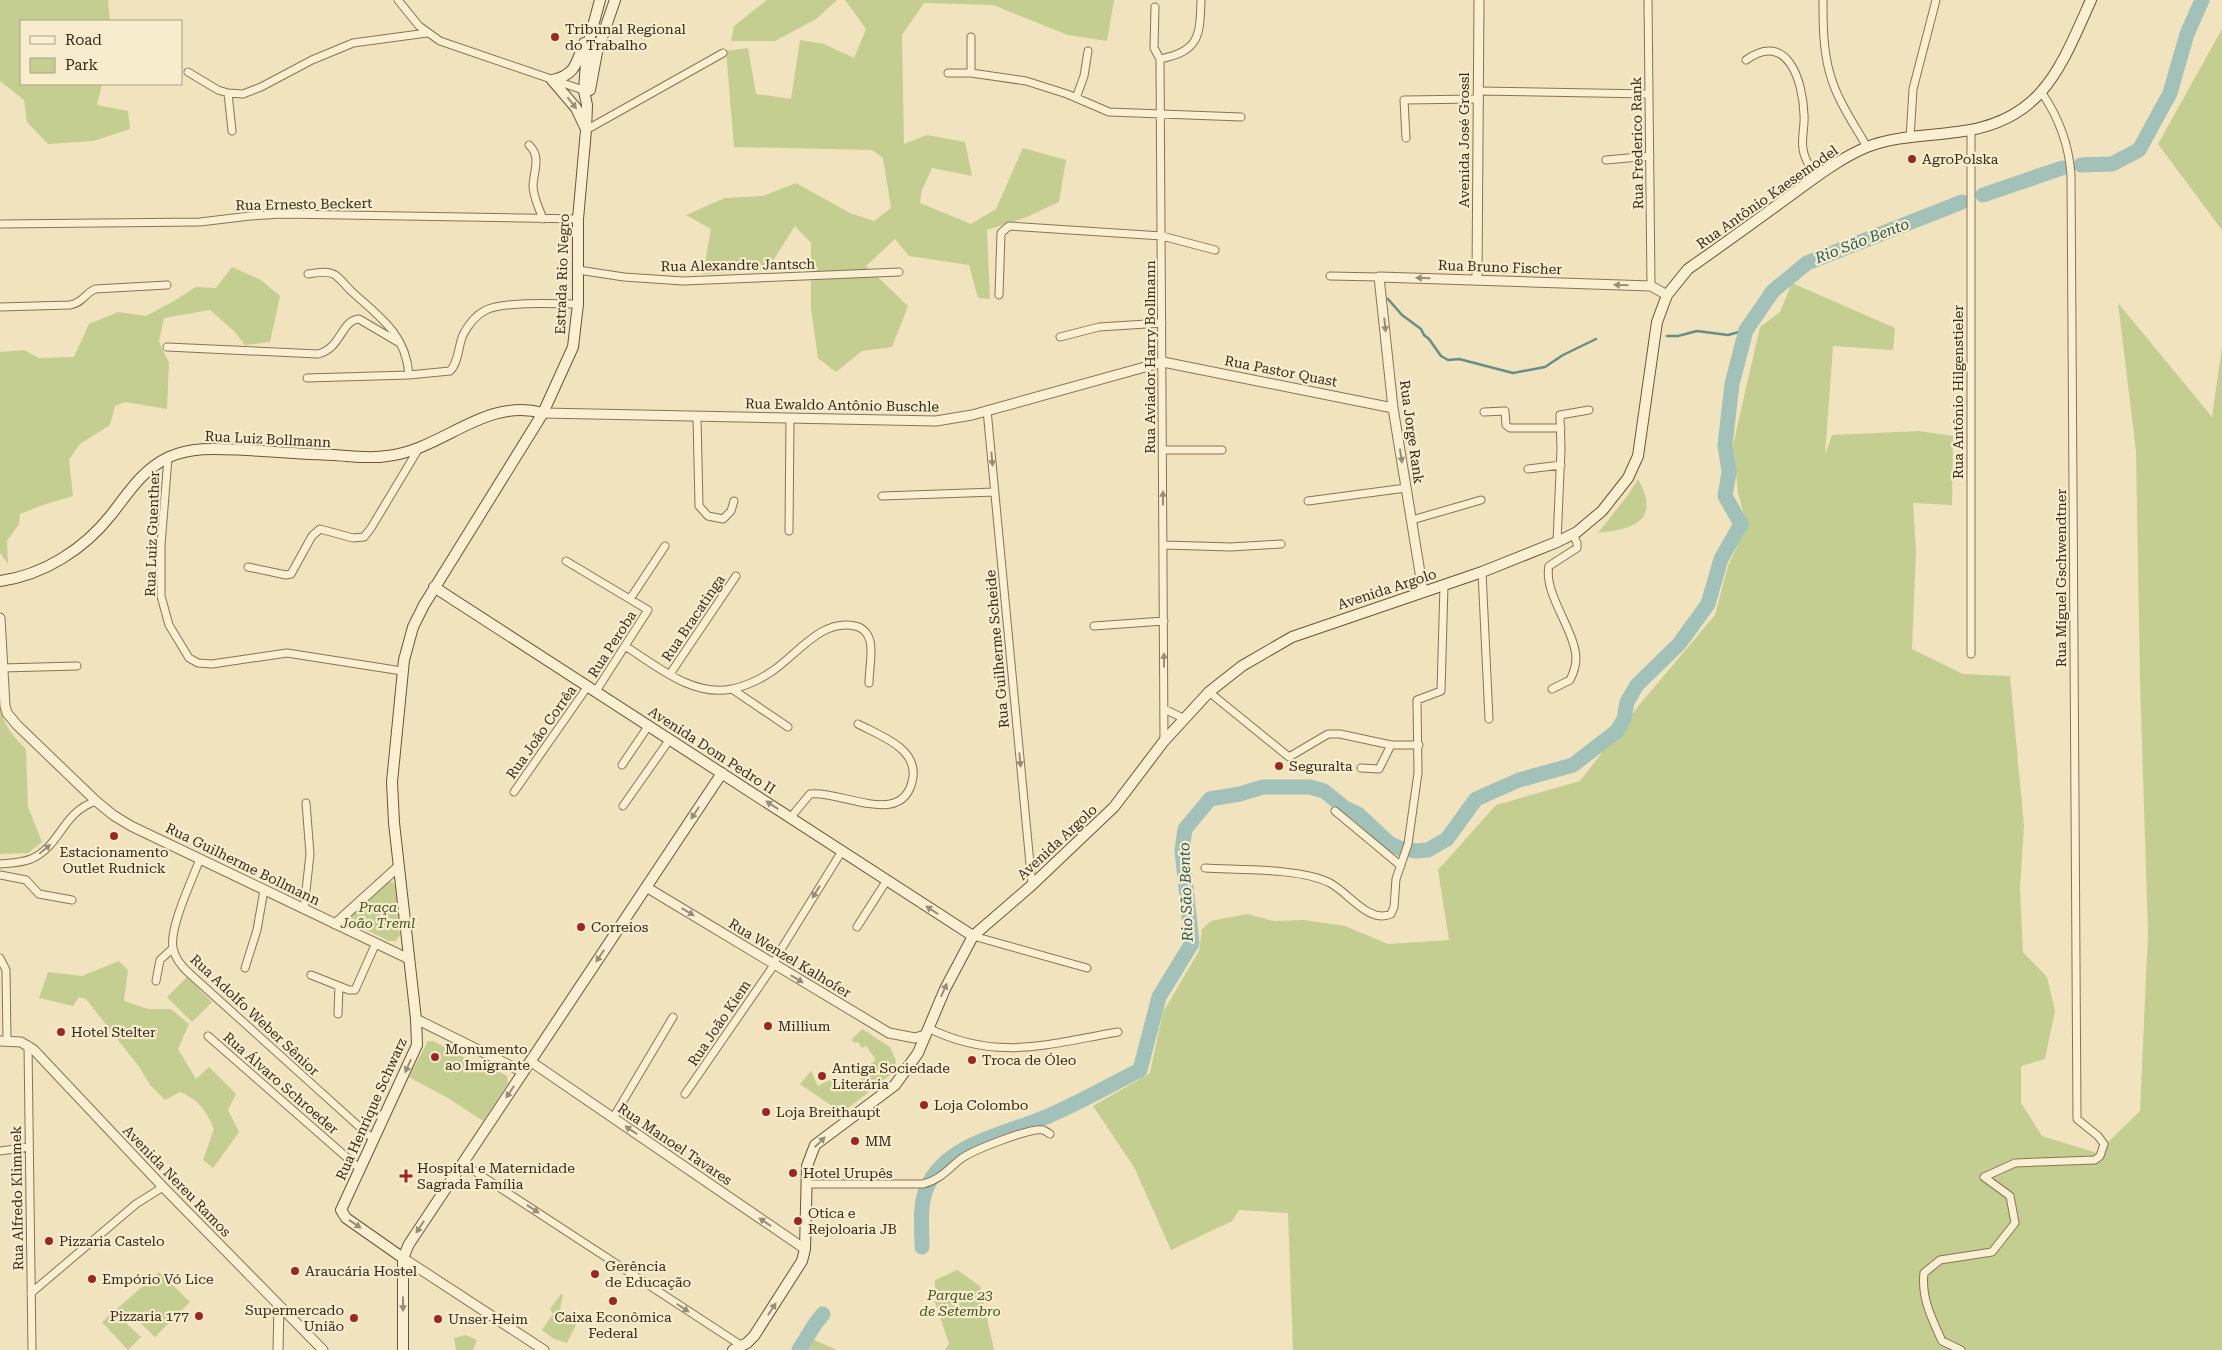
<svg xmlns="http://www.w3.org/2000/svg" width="2222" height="1350" font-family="'Roboto Serif',serif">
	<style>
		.green { fill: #c4ce91 }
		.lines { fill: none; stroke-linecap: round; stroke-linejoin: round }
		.stream { stroke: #688f87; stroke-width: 2.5 }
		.river { stroke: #a1c1b9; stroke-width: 15 }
		.minor-casing { stroke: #887356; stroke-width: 9 }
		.tertiary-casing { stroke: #887356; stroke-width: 11 }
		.secondary-casing { stroke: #6a5439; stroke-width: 12 }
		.minor { stroke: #faf0d1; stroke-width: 7 }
		.tertiary { stroke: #faf0d1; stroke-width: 9 }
		.secondary { stroke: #faf0d1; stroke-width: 10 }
		.oneway { fill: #988d76 }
		.poi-dot { fill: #9a2723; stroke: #f7edcd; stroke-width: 2 }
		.labels { text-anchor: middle; stroke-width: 4.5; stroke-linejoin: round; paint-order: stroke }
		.poi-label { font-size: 14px; fill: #372a1b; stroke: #f7edcd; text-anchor: start }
		.street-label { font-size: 14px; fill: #372a1b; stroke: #f7edcd }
		.park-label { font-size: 14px; font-style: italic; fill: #455421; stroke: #f7edcd }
		.water-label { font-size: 15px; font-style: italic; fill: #2a5857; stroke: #f7edcd }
	</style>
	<rect width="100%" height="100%" fill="#f0e3bd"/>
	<!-- green -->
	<path class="green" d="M0 0H108L110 21H21V84H102L97 105 128 111 130 129 93 141 48 144 27 122 24 100 0 81Z
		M767 0H837L816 19 775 41H731L734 26Z
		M845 0H1114L1107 41 1068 35 993 5 924 3 902 35 904 144 927 135 965 142 972 176 932 168 922 190 920 203 971 224 996 209 1023 148 1066 160 1059 202 1027 217 987 230 990 299 978 298 969 265 909 256 895 239 866 266 908 306 892 347 862 351 836 372 818 358 811 309V243L795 226 767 270 703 274 711 229 686 215 725 198 763 196 796 183 850 213 874 221 891 208 883 158 872 150 734 147 726 51 748 48 756 94 791 99 800 40 824 44 854 58 866 29Z
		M2222 29V230L2158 144Z
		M232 267 261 280 280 296 270 342 245 345 234 331 210 310 164 318 159 342 169 363 167 409 125 402 115 406 110 425 80 444 69 460 73 496 40 506 20 514 19 524 7 541 8 564 0 553V352L24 350 39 358 74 357 89 324 118 312 146 316 174 301 196 287 216 288Z
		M1792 283 1895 328 1893 350 1833 346 1825 455 1832 435 1919 431 1953 436 1952 505 1913 503 1916 550 1912 649 1963 674 2010 676 2024 826 2020 889 2023 952 2047 977 2055 1011 2045 1059 2021 1066V1103L2042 1136 2097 1153 2140 1111 2148 933 2140 680 2136 451 2118 303 2212 417 2222 347V1350H1293L1288 1213 1239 1210 1232 1221 1171 1250 1134 1167 1093 1106 1150 1073 1163 1012 1199 951 1202 929 1211 921 1247 914 1274 921 1304 920 1345 926 1388 944 1449 940 1438 870 1496 805 1580 781 1640 704 1715 615 1728 566 1747 526 1738 493 1733 445 1760 327 1780 312Z
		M1638 479C1661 520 1635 529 1598 533L1628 495Z
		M0 708C4 725 13 737 26 749L28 807 42 842 28 853 0 854Z
		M388 882H393L395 886 400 935 396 941H389L352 923 350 919 352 914Z
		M119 961 128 970 124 1001 148 1009H171L189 1024 178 1049 196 1079 209 1067 236 1094 228 1110 239 1132 213 1168 203 1160 214 1129C206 1110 199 1100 180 1092L165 1100 150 1085 140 1068 86 999 79 997 73 1006 39 998 48 972 82 976Z
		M187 977 212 1002 192 1022 167 997Z
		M862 1029 890 1047 895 1058 896 1064 890 1075 842 1113 800 1084 811 1071 818 1086 832 1079 835 1086 862 1079 858 1073 876 1060 866 1046 862 1048 858 1042 855 1043 851 1040Z
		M428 1041H433L479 1065 483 1063 507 1076 508 1083 483 1121 448 1098 409 1077Z
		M957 1270 980 1286 994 1350H945L949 1344 935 1302V1280Z
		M159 1272 190 1302 155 1337 134 1317 127 1324 141 1337 128 1350 102 1322Z
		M561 1294 563 1295 560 1309 578 1321 567 1343 554 1339 542 1330 553 1314 550 1309Z
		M466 1335 477 1340 473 1350H456L454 1338Z
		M812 1339 835 1349 836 1350H805Z"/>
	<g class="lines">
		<!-- stream -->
		<path class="stream" d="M1388 299 1402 315 1421 329 1424 335 1429 339 1441 356 1448 360 1459 359 1513 373 1545 367 1563 355 1596 339
			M1667 336H1678L1697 331 1728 335 1746 330"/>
		<!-- river -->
		<path class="river" d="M2081 165 2112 164 2139 150 2170 93 2187 34 2202 0
			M1983 195 2062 168
			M922 1247C922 1228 919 1205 927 1187 948 1140 1014 1133 1055 1113 1084 1100 1112 1084 1140 1070L1159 997 1192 943 1182 851 1185 829 1210 799 1240 794 1263 787H1310L1324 791 1345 808 1358 814 1389 843 1399 848 1416 851 1428 850 1447 839 1476 799 1519 780 1573 765 1617 731 1624 719 1627 702 1637 685 1679 644 1708 604 1721 559 1741 524 1725 496 1729 472 1725 445 1732 384 1746 330 1773 291 1807 263 1962 202
			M799 1350 815 1324 823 1314"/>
		<defs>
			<path id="minor" d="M398 0 419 26 440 41 586 91
				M1648 0 1651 286
				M1823 0C1823 24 1823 50 1830 74 1837 100 1854 124 1867 147
				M1155 7 1154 48 1160 59 1164 741
				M971 37V73
				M1160 59C1199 51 1200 37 1201 0
				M1746 60C1788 30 1803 82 1804 115 1805 126 1801 138 1803 149 1804 159 1811 169 1816 177
				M188 72 218 90 228 93 243 94 261 87 312 60 353 43 427 33
				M948 73H971L1026 81 1067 94 1109 112 1241 117
				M1478 91 1649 94
				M228 93 232 131
				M1076 98 1084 76 1088 51
				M586 130 723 53
				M1971 130V654
				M1406 138 1404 100 1478 99
				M1910 138 1913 89 1936 0
				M529 145C542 157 533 172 533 187 534 199 539 208 543 219
				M1606 160 1650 156
				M0 224 200 222 250 216 282 214 578 219
				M578 270 624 277 683 281 899 272
				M308 274C316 273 328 270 335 275 341 279 346 286 351 291 380 317 406 334 409 375L450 371C459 362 458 346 463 335 468 325 476 315 486 310 504 301 556 304 578 304
				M1330 276 1379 277
				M999 295 1001 233 1009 226 1162 236 1215 250
				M0 307 70 305C84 302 84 294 95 289L167 285
				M1060 337 1099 327 1162 323
				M167 347 318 354C342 348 341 320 359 319L398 342
				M307 378 409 375
				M987 410 1032 885
				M1484 412 1505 411 1506 425 1510 428H1561
				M697 417 699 506 708 516 723 519 731 511 734 501
				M1163 450H1222
				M168 458 161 545V596L169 625 189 658 198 663 212 664 287 653 402 671
				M1528 469 1561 465
				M882 496 995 492
				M1308 501 1406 488
				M1412 520 1481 500
				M789 531 790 419
				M1557 542 1561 449 1560 415 1589 410
				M1164 545 1231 547 1281 544
				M566 561 648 610 596 691
				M248 567 286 575 291 574 312 536 320 529 353 538 364 537 371 528 419 448
				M1482 572 1489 719
				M630 599 665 546
				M1094 626 1164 621
				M625 646C657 666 692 697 732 689 746 686 759 680 771 672 796 656 821 618 855 626 862 627 868 633 870 641 873 653 869 670 869 683
				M2 668 77 666
				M670 674 736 576
				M732 689 788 727
				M1552 689 1570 680C1573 674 1576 665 1576 658 1575 630 1543 593 1549 566L1577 548V543L1573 534
				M1209 692 1289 757 1328 734H1340L1391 745H1419
				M1164 709 1183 718
				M622 765 649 725
				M1361 768 1379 769 1391 745
				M514 792 588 686
				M623 806 670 739
				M1335 811 1401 866
				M791 817 810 794C842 790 905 830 913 777 917 748 879 735 858 724
				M200 859C192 880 169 928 173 948 175 959 182 967 190 974L374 1140
				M0 864C10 863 21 863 31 859 62 845 61 813 96 801
				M1205 868C1239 870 1301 868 1330 883 1349 893 1369 924 1391 914L1394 907 1396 879 1408 844 1418 773 1417 700 1441 691 1444 585
				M0 875 26 880 39 894 72 900
				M304 909 310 854 306 803
				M857 927 887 880
				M973 936 1087 968
				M0 958 6 970 7 1040
				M245 968 257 930 264 890
				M311 975 349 990H355L376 943
				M156 981 160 960 173 948
				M338 1014 339 986
				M928 1028C997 1062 1047 1044 1118 1032
				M208 1036 360 1169
				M28 1045 32 1350
				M685 1094 774 965 777 956 842 851
				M613 1118 673 1017
				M0 1151 29 1147
				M462 1163 742 1346
				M806 1184H923C940 1180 949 1168 962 1158 974 1150 1031 1127 1043 1130 1046 1131 1048 1133 1050 1134
				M31 1293 136 1204 163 1187
				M1961 1350 1942 1341C1932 1319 1921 1298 1924 1273L1940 1260 1992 1252 2015 1223 2010 1196 1984 1177 2015 1163 2095 1160 2100 1156 2104 1144 2098 1136 2077 1119 2071 175C2069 145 2059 118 2042 93"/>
			<path id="tertiary" d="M1477 279 1479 0
				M543 413 936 421 972 415 1163 362 1393 408
				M1423 591 1393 408 1379 277 1651 286 1667 295
				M0 618 5 706 7 713 17 725 96 801 113 815 131 826 409 959
				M646 887 889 1033 915 1038 925 1035
				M335 924 399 866
				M416 1019 523 1072
				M0 1041 21 1042 34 1050 163 1187 323 1350
				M530 1061 805 1249
				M403 1258 544 1350
				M278 1350 279 1305"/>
			<path id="secondary" d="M584 43C576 63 576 75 552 80L576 108 585 127
				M590 90 597 52 615 0
				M0 581C44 575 84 549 111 515 129 492 142 470 169 457 194 446 220 449 247 450 276 452 305 454 334 455 351 456 369 459 387 456 443 450 484 397 543 413
				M434 587 973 936
				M403 1258 346 1218 341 1210 417 1045 416 1019 394 823 392 782 404 660 413 627 424 605 543 413 573 347 578 304V219L586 130 587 105 584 91 587 48 600 0
				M403 1350V1258L409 1244 722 773
				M733 1350 747 1343 754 1336 802 1261 805 1249 807 1166 815 1145 895 1085 918 1053 945 989 973 936 1032 885 1114 807 1164 741 1209 692 1242 666 1292 637 1482 572 1557 542 1577 532 1602 511 1628 478 1638 456 1657 322 1667 295 1688 269C1721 246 1754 222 1787 198 1812 180 1838 159 1867 147 1895 136 1927 136 1957 132 2042 122 2060 69 2091 0"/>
		</defs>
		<!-- minor casing -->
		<use href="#minor" class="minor-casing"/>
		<!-- tertiary casing -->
		<use href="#tertiary" class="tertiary-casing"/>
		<!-- secondary casing -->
		<use href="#secondary" class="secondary-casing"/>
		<!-- minor -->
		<use href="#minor" class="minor"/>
		<!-- tertiary -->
		<use href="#tertiary" class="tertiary"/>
		<!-- secondary -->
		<use href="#secondary" class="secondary"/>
	</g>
	<!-- one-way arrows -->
	<defs><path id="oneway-solid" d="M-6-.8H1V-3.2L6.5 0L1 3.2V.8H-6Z" transform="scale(1.25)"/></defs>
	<g class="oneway">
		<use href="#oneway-solid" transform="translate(572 103) rotate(52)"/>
		<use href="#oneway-solid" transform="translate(1423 278) rotate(-179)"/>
		<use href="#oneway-solid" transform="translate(1621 285) rotate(-178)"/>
		<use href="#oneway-solid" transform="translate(1385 325) rotate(84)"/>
		<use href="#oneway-solid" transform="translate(1401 456) rotate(81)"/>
		<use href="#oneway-solid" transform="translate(992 459) rotate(85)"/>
		<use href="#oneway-solid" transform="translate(1163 498) rotate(-90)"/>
		<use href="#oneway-solid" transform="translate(1164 660) rotate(-90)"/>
		<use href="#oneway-solid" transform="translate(1020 760) rotate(85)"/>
		<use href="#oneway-solid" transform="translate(772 805) rotate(-147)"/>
		<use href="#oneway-solid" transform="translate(695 813) rotate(124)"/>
		<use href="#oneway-solid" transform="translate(45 849) rotate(-40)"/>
		<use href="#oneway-solid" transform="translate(816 892) rotate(122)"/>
		<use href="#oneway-solid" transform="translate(932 910) rotate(-147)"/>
		<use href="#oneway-solid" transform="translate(688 912) rotate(31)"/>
		<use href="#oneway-solid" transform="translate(600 956) rotate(124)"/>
		<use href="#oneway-solid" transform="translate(797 979) rotate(31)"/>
		<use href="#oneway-solid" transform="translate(944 990) rotate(-66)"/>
		<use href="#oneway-solid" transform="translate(408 1066) rotate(114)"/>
		<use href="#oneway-solid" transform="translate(510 1092) rotate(124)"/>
		<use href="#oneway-solid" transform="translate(631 1130) rotate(-146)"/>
		<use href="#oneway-solid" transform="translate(820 1142) rotate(-44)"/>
		<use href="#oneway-solid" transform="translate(533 1209) rotate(33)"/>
		<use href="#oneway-solid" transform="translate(765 1222) rotate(-146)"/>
		<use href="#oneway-solid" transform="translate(355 1224) rotate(34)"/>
		<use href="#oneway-solid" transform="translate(420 1227) rotate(123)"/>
		<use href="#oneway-solid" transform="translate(403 1304) rotate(90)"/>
		<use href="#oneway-solid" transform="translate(683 1308) rotate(33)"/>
		<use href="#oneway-solid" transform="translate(772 1309) rotate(-57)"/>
	</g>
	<!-- markers -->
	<g class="poi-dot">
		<circle cx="555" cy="37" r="5"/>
		<circle cx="1912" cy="159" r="5"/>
		<circle cx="1279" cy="766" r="5"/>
		<circle cx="114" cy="836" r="5"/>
		<circle cx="581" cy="927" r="5"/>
		<circle cx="768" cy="1026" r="5"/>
		<circle cx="61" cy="1032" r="5"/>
		<circle cx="435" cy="1057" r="5"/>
		<circle cx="972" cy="1060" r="5"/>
		<circle cx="822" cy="1076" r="5"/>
		<circle cx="924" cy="1105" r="5"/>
		<circle cx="766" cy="1112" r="5"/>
		<circle cx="855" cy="1141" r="5"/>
		<circle cx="793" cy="1173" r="5"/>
		<path d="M403.5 1168.5h5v5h5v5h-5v5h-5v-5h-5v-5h5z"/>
		<circle cx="798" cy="1221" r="5"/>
		<circle cx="49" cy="1241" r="5"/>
		<circle cx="295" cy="1271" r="5"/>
		<circle cx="595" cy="1274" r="5"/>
		<circle cx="92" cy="1279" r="5"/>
		<circle cx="613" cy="1301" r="5"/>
		<circle cx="199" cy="1316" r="5"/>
		<circle cx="354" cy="1318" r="5"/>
		<circle cx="438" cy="1319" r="5"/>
	</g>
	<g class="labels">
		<!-- poi labels -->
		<g class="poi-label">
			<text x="565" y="34">Tribunal Regional<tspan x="565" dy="16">do Trabalho</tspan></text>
			<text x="1922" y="164">AgroPolska</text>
			<text x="1289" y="771">Seguralta</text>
			<text x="114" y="857" text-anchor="middle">Estacionamento<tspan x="114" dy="16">Outlet Rudnick</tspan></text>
			<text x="591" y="932">Correios</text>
			<text x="778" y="1031">Millium</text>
			<text x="71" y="1037">Hotel Stelter</text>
			<text x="445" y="1054">Monumento<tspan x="445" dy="16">ao Imigrante</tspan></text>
			<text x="982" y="1065">Troca de Óleo</text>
			<text x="832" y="1073">Antiga Sociedade<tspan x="832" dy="16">Literária</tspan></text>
			<text x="934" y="1110">Loja Colombo</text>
			<text x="776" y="1117">Loja Breithaupt</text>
			<text x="865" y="1146">MM</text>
			<text x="417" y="1173">Hospital e Maternidade<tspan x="417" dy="16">Sagrada Família</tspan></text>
			<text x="803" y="1178">Hotel Urupês</text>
			<text x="808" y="1218">Otica e<tspan x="808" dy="16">Rejoloaria JB</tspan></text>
			<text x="59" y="1246">Pizzaria Castelo</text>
			<text x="605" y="1271">Gerência<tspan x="605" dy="16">de Educação</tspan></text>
			<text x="305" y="1276">Araucária Hostel</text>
			<text x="102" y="1284">Empório Vó Lice</text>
			<text x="344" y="1315" text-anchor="end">Supermercado<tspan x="344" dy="16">União</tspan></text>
			<text x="189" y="1321" text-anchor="end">Pizzaria 177</text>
			<text x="613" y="1322" text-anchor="middle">Caixa Econômica<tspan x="613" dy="16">Federal</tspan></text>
			<text x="448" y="1324">Unser Heim</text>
		</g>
		<!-- street labels -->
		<g class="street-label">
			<text transform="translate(1464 140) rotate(-90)" y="5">Avenida José Grossl</text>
			<text transform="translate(1637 143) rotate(-91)" y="5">Rua Frederico Rank</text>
			<text transform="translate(1767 197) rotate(-35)" y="5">Rua Antônio Kaesemodel</text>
			<text transform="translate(304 204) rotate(-1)" y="5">Rua Ernesto Beckert</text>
			<text transform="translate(738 265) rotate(-1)" y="5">Rua Alexandre Jantsch</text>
			<text transform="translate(1500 267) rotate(2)" y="5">Rua Bruno Fischer</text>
			<text transform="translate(562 274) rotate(-88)" y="5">Estrada Rio Negro</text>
			<text transform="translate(1150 357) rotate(-90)" y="5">Rua Aviador Harry Bollmann</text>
			<text transform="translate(1281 371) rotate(11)" y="5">Rua Pastor Quast</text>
			<text transform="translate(1958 392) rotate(-90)" y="5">Rua Antônio Hilgenstieler</text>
			<text transform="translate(842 405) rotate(1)" y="5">Rua Ewaldo Antônio Buschle</text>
			<text transform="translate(1412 432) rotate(82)" y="5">Rua Jorge Rank</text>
			<text transform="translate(268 439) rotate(3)" y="5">Rua Luiz Bollmann</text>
			<text transform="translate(152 534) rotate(-88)" y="5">Rua Luiz Guenther</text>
			<text transform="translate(2061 578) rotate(-90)" y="5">Rua Miguel Gschwendtner</text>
			<text transform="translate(1387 589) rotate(-18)" y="5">Avenida Argolo</text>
			<text transform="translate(693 618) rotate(-56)" y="5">Rua Bracatinga</text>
			<text transform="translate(612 644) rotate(-57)" y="5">Rua Peroba</text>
			<text transform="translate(997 649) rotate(-95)" y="5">Rua Guilherme Scheide</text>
			<text transform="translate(541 732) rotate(-55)" y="5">Rua João Corrêa</text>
			<text transform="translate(712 750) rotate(33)" y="5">Avenida Dom Pedro II</text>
			<text transform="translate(1057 842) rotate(-43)" y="5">Avenida Argolo</text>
			<text transform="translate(243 864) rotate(26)" y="5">Rua Guilherme Bollmann</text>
			<text transform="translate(790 958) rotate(31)" y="5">Rua Wenzel Kalhofer</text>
			<text transform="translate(255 1015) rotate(43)" y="5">Rua Adolfo Weber Sênior</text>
			<text transform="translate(719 1023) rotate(-56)" y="5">Rua João Kiem</text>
			<text transform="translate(281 1083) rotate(41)" y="5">Rua Álvaro Schroeder</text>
			<text transform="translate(371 1109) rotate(-66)" y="5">Rua Henrique Schwarz</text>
			<text transform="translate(675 1144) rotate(34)" y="5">Rua Manoel Tavares</text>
			<text transform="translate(177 1181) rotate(46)" y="5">Avenida Nereu Ramos</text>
			<text transform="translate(17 1198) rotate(-91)" y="5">Rua Alfredo Klimmek</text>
		</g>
		<!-- park labels -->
		<g class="park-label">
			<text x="378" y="912">Praça<tspan x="378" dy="16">João Treml</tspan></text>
			<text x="960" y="1300">Parque 23<tspan x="960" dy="16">de Setembro</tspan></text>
		</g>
		<!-- water labels -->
		<g class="water-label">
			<text transform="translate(1862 241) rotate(-21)" y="5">Rio São Bento</text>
			<text transform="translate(1186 892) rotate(-92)" y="5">Rio São Bento</text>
		</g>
	</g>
	<!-- legend -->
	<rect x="20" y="20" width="162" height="65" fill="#f7edcd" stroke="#aa9f86"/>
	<rect x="30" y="36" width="25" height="8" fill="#faf0d1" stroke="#aa9f86"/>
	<text x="65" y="45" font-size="15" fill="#372a1b">Road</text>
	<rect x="30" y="58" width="25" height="15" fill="#c4ce91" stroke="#aa9f86"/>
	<text x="65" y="70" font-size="15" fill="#372a1b">Park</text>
</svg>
